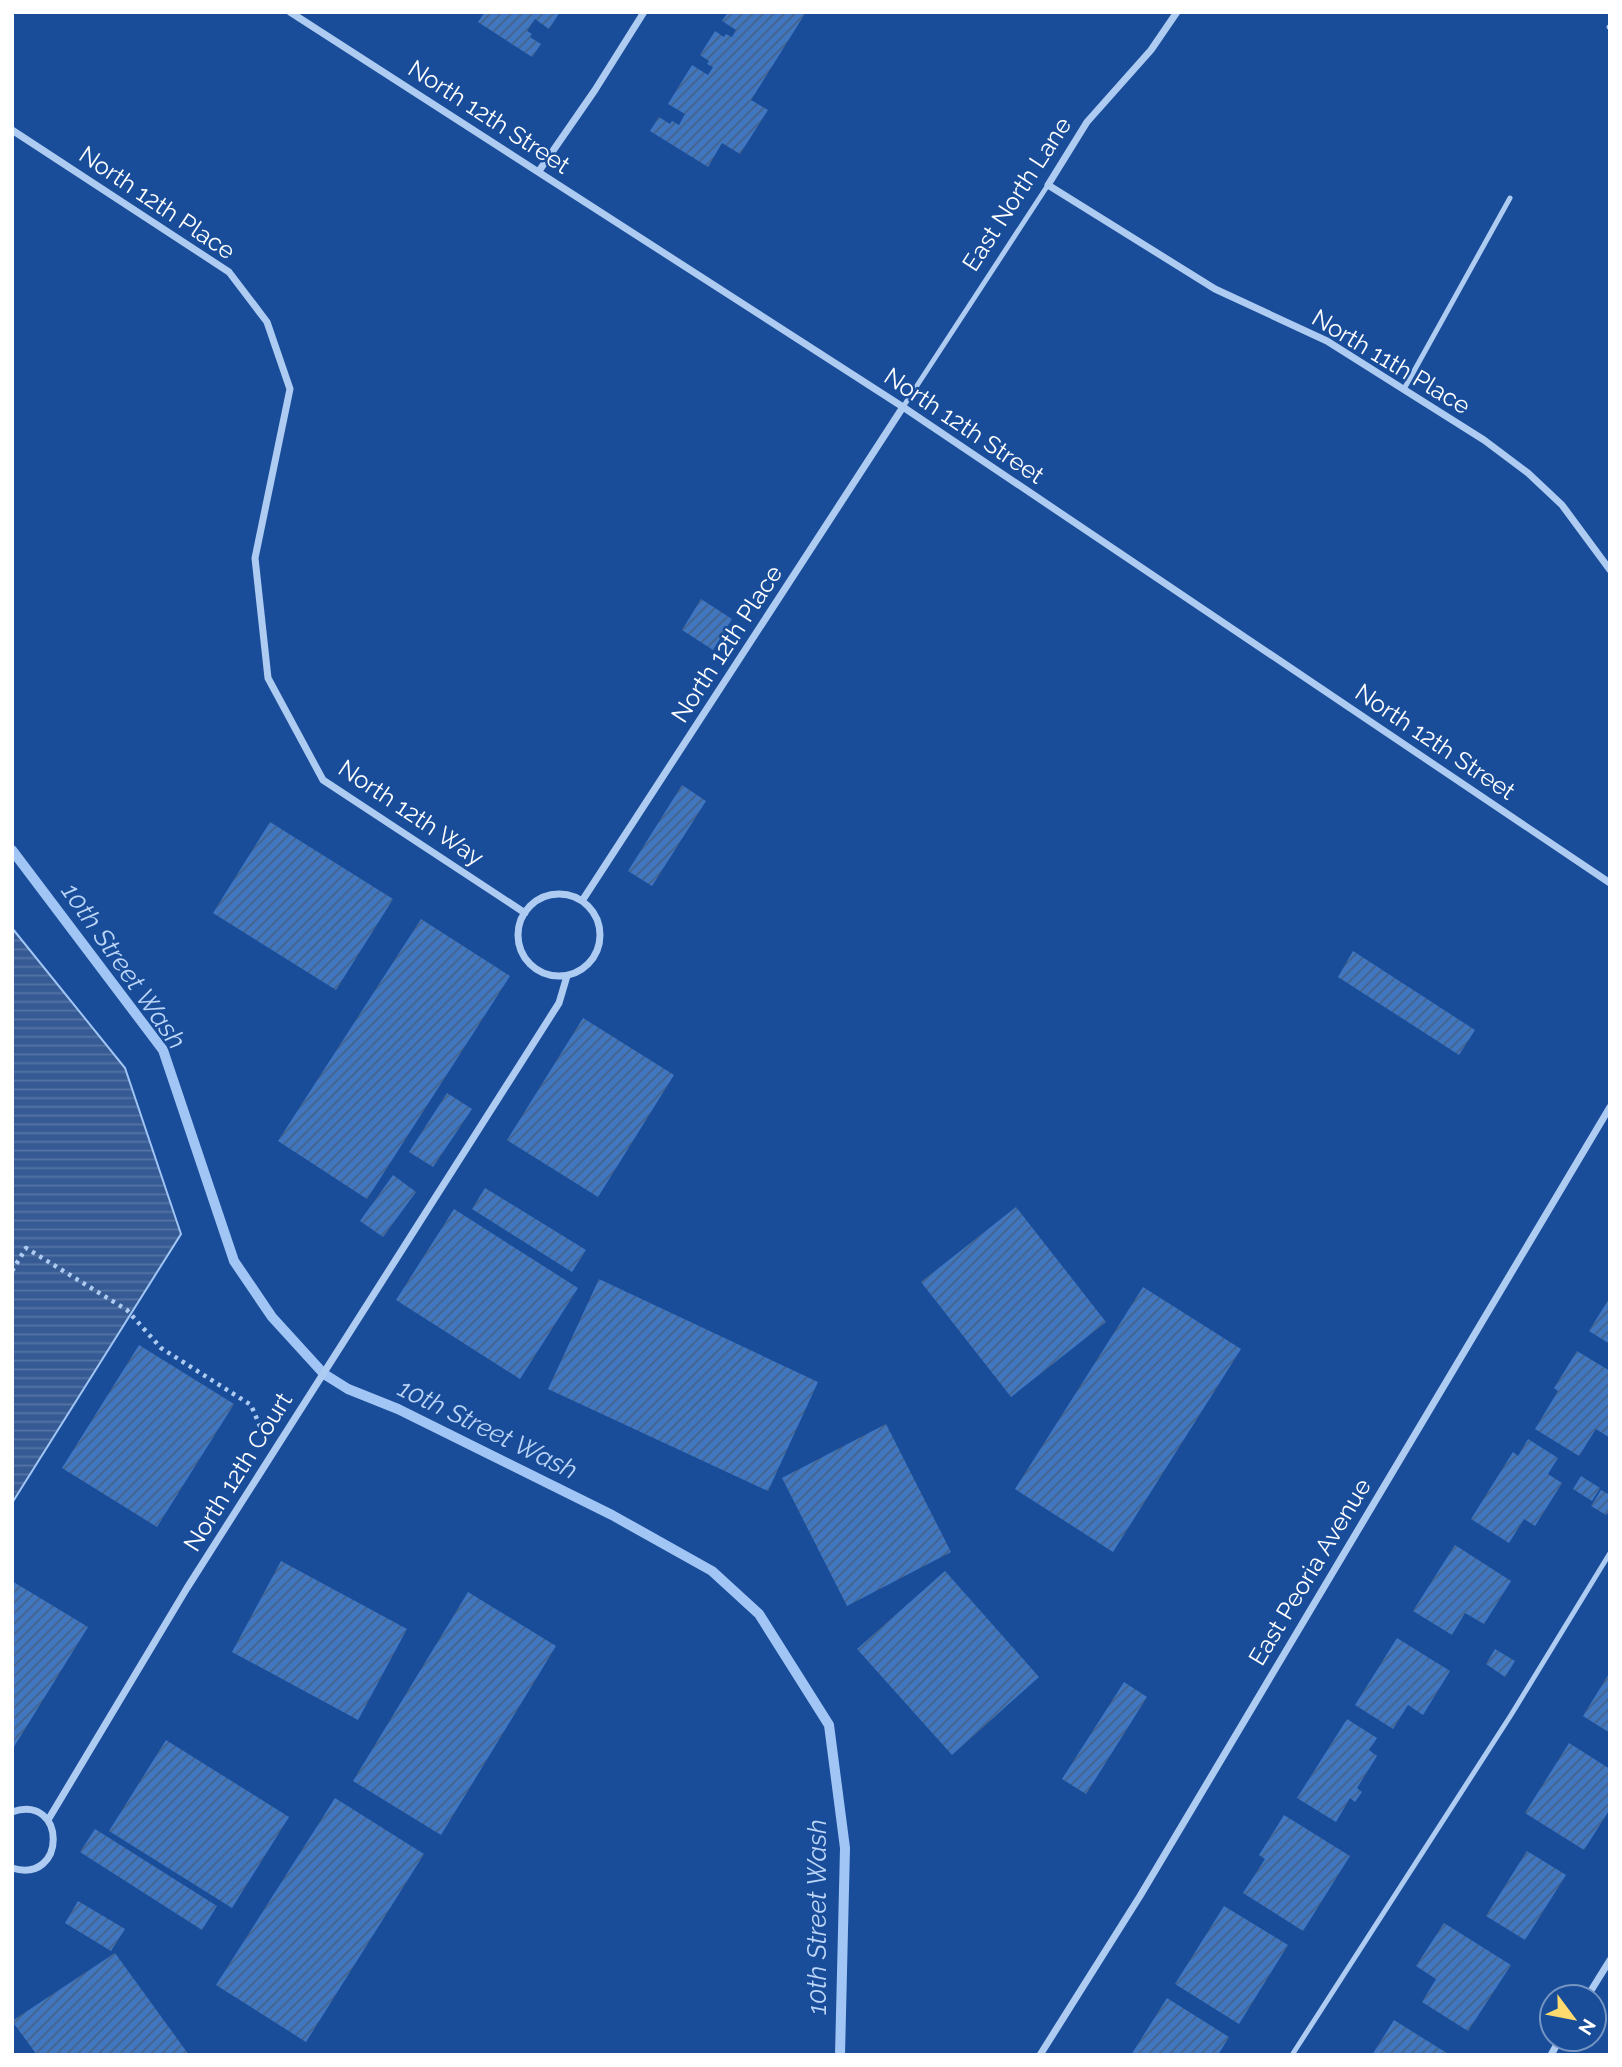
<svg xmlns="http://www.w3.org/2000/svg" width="1622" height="2067" font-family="Raleway,sans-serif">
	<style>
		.water { fill: url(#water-rules); stroke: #a1c5f4; stroke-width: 2 }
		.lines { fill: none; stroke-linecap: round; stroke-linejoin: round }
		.stream { stroke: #a1c5f4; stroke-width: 10 }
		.building { fill: url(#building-hatch) }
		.path { stroke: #aecbf1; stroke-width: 4.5; stroke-dasharray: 3.5 5; stroke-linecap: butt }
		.service { stroke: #aecbf1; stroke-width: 5 }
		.minor { stroke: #aecbf1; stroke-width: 7 }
		.labels { text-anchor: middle; stroke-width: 5; stroke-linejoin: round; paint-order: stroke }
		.street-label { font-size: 24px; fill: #fff; stroke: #194d9a }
		.water-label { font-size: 26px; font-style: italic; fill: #bbd5f8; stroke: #194d9a }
	</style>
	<defs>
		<pattern id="water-rules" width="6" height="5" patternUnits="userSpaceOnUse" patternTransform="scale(1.75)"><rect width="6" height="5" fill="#365b94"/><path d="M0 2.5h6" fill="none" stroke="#5474a4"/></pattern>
		<pattern id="building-hatch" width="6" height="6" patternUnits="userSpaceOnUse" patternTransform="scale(1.75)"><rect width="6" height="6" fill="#4177c1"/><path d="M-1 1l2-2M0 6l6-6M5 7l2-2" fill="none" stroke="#466286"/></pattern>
	</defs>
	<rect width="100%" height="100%" fill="#194d9a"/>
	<!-- water -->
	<path class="water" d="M12 928 125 1068 181 1234 12 1503Z"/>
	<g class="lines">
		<!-- stream -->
		<path class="stream" d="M12 850 163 1050 234 1261 272 1317 324 1374 348 1389 398 1409 612 1515 712 1571 759 1614 829 1725 845 1848 840 2055"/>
	</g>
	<!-- building -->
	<path class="building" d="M485 12H560L549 29 535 19 527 31 532 34 530 37 541 44 532 57 478 22Z
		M728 12H806L751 100 768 110 740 154 722 143 708 167 650 131 659 117 670 124 672 121 679 125 685 114 668 104 692 65 708 75 713 67 707 64 709 61 700 55 715 31 724 37 726 34 732 37 736 30 722 21Z
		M701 599 732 619 713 650 682 630Z
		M682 785 706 801 652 886 628 871Z
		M270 822 393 899 336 990 213 913Z
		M421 919 510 976 367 1199 278 1141Z
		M1353 951 1475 1030 1459 1055 1338 977Z
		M583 1018 674 1075 598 1197 507 1140Z
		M447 1093 472 1109 433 1167 409 1152Z
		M393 1175 416 1192 383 1237 360 1221Z
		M485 1188 586 1250 572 1272 472 1209Z
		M1016 1207 1106 1322 1011 1397 921 1282Z
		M454 1209 578 1288 520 1379 396 1300Z
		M599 1279 818 1382 768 1491 548 1389Z
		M1143 1287 1241 1349 1113 1552 1015 1489Z
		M1610 1297V1344L1589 1331Z
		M139 1345 234 1404 157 1527 62 1468Z
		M1577 1351 1610 1371V1438L1596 1429 1579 1456 1535 1429 1558 1391 1554 1388Z
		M886 1424 951 1552 847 1606 782 1478Z
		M1528 1439 1558 1458 1548 1474 1562 1483 1535 1526 1524 1519 1509 1543 1471 1519 1513 1452 1518 1456Z
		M1581 1476 1600 1488 1592 1501 1573 1489Z
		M1601 1490 1610 1495V1510L1606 1515 1591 1506Z
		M1455 1545 1511 1581 1484 1624 1465 1613 1452 1635 1413 1611Z
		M281 1561 407 1629 358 1720 232 1652Z
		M945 1571 1039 1677 952 1755 857 1649Z
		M12 1581 88 1627 12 1750Z
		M468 1592 556 1646 441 1835 353 1781Z
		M1397 1638 1450 1671 1423 1715 1408 1705 1393 1729 1355 1705Z
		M1495 1649 1515 1661 1505 1677 1486 1664Z
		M1610 1672V1733L1583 1716Z
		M1124 1682 1147 1697 1086 1794 1062 1779Z
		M1347 1719 1377 1738 1369 1750 1377 1756 1357 1788 1362 1792 1355 1802 1350 1798 1336 1822 1297 1798Z
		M166 1740 289 1817 232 1908 109 1831Z
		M1569 1743 1610 1769V1809L1584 1850 1525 1813Z
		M335 1798 424 1854 306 2042 216 1985Z
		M1284 1815 1350 1856 1303 1931 1243 1893 1265 1859 1259 1855Z
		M95 1829 217 1906 202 1930 80 1852Z
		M1527 1851 1566 1875 1525 1940 1486 1916Z
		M78 1901 125 1929 111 1951 65 1923Z
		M1224 1906 1288 1945 1239 2024 1175 1984Z
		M1444 1923 1511 1965 1468 2031 1422 2002 1436 1979 1416 1966Z
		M115 1953 189 2055H37L12 2021Z
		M1167 1998 1229 2037 1218 2055H1131Z
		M1394 2020 1450 2055H1372Z"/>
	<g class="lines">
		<!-- path -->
		<path class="path" d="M12 1271 26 1248 127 1310 161 1348 251 1405 262 1431"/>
		<!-- service -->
		<path class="service" d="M1609 27H1610
			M1404 389 1510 198
			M903 407 1048 185
			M1292 2055 1511 1715 1610 1553"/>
		<!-- minor -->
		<path class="minor" d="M290 12 903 407 1610 883
			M1177 12 1151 50 1087 122 1048 185 1215 289 1327 341 1484 440 1528 473 1562 505 1610 570
			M12 130 229 272 267 322 290 389 255 558 268 678 323 780 525 913
			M539 171 595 90 644 12
			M518 935a41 41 0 1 1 82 0a41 41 0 1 1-82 0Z
			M582 901 903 407
			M12 1812C67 1793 67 1885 12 1868
			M48 1820 187 1588 559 1003 567 976
			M1587 1997 1610 1960
			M1040 2055 1140 1896 1610 1107
			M1551 2055 1560 2039"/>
	</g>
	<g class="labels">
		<!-- street labels -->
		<g class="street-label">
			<text transform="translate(489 117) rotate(33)" y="8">North 12th Street</text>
			<text transform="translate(1017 194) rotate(-57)" y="8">East North Lane</text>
			<text transform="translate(157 203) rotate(34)" y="8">North 12th Place</text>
			<text transform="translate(1391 362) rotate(31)" y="8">North 11th Place</text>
			<text transform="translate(964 426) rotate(34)" y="8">North 12th Street</text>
			<text transform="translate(727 644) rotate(-57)" y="8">North 12th Place</text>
			<text transform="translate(1435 742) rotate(34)" y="8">North 12th Street</text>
			<text transform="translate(411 813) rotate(34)" y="8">North 12th Way</text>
			<text transform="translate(238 1472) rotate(-58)" y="8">North 12th Court</text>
			<text transform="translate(1310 1572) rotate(-59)" y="8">East Peoria Avenue</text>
		</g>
		<!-- water labels -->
		<g class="water-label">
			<text transform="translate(124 966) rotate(55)" y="9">10th Street Wash</text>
			<text transform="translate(488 1429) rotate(26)" y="9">10th Street Wash</text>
			<text transform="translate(817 1917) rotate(-90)" y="9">10th Street Wash</text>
		</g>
	</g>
	<!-- border -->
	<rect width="1622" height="2067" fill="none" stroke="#ffffff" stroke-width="28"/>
	<!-- north arrow -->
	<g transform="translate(1573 2018) rotate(122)"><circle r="33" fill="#194d9a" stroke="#7594c2" stroke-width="2"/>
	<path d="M0-5L12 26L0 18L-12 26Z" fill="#ffda6f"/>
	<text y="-10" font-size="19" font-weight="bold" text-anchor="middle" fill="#ffffff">N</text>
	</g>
</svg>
